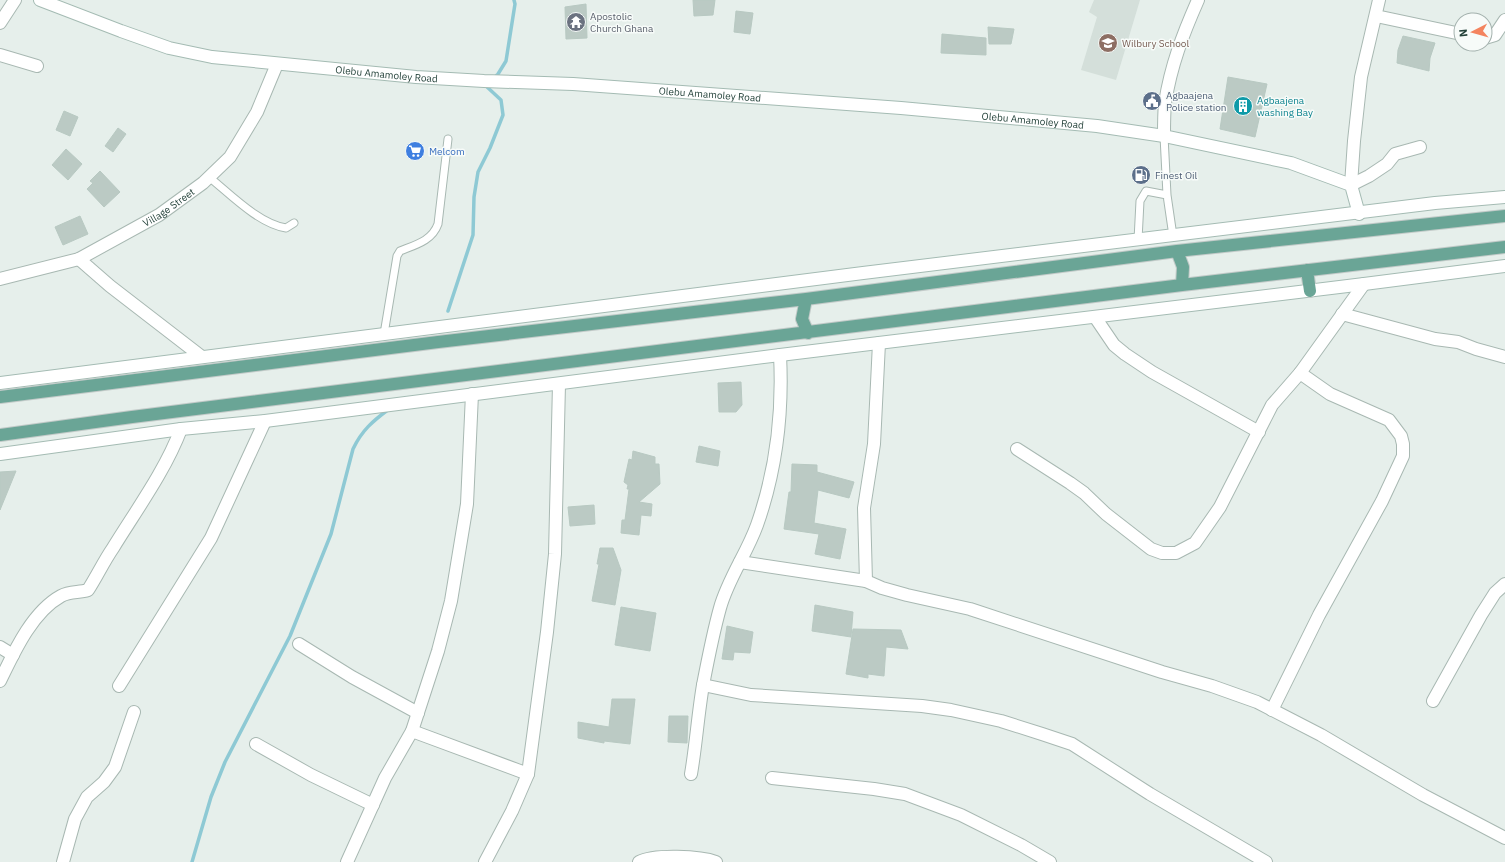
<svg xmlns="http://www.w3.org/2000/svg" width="1505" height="862" font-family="'IBM Plex Sans',sans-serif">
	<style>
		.built { fill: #d4dfda }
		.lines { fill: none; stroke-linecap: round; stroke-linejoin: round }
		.stream { stroke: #8ec9d4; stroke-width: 3.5 }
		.building { fill: #bbcac4; stroke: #b8c9c2 }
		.lane-casing { stroke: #a8b8b2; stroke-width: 9 }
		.street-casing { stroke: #a8b8b2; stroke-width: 14 }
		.secondary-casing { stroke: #a4bbb3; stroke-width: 14 }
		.primary-casing { stroke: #c2cac8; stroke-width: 14 }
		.lane { stroke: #fff; stroke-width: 7 }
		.street { stroke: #fff; stroke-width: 12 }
		.secondary { stroke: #fff; stroke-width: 12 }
		.primary { stroke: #6aa596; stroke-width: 12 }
		.labels { text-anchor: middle; stroke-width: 3; stroke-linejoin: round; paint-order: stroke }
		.worship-label { font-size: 10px; fill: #5b616d; stroke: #f7fbf9; text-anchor: start }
		.education-label { font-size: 10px; fill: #785e54; stroke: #f7fbf9; text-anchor: start }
		.street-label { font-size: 10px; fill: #24423a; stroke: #f7fbf9 }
		.service-label { font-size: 10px; fill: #4e5e75; stroke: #f7fbf9; text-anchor: start }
		.culture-label { font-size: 10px; fill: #0d838f; stroke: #f7fbf9; text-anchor: start }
		.shop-label { font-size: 10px; fill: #366cbe; stroke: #f7fbf9; text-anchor: start }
	</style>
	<rect width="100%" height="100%" fill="#e6efeb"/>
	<!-- built -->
	<path class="built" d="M1094 0H1140L1116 80 1081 70 1097 17 1089 12Z"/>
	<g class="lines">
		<!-- stream -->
		<path class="stream" d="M494 78 498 74 506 61 515 4 514 0
			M448 311 473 235 474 197 478 172 490 148 503 115 501 100 486 86 488 84
			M192 862 211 797 225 762 290 636 331 534 353 449C362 430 373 421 389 409"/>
	</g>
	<!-- building -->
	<path class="building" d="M693 0H715L713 15 694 16Z
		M586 4 587 38 566 39 565 7Z
		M736 11 753 13 750 34 734 32Z
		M988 27 1014 29 1011 44H989Z
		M942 34 986 38V55L941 53Z
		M1403 36 1435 43 1430 58 1429 71 1397 63 1398 50Z
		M1228 77 1267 84 1255 137 1220 129Z
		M64 111 78 117 70 136 56 130Z
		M118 128 126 134 113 152 105 146Z
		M66 149 82 164 68 180 52 165Z
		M100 171 120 192 104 207 87 189 93 183 90 181Z
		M80 216 88 234 63 245 55 227Z
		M741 382 742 405 736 412H719L718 383Z
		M699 446 720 451 718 466 696 462Z
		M633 451 655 457V464H659L660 484 639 502 652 504 651 516 641 515 639 535 621 533 622 520H625L629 489H627L628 485 624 482 629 459 632 460Z
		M792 464 817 465V472L854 482 849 498 818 490 814 523 846 529 840 559 815 554 819 534 784 529 789 492H791Z
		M16 471 0 510V472Z
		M594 505 595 524 570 526 568 507Z
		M600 548H613L621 570 615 605 592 601 599 564H597Z
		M815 605 853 612 851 637 812 631Z
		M621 607 656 613 650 651 615 645Z
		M727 626 753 632 750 653 734 652 733 660 722 659Z
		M853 629 901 630 908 649 886 647 884 676 868 674V678L846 674Z
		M612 699H635L630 744 604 741V743L578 738V722L609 727Z
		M669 716H688L687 743 668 742Z"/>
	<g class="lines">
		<defs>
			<path id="lane" d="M1164 136 1167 195 1173 236
				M209 177C230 194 259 224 286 228L294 223
				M1138 240 1140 201 1146 191 1167 195
				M384 334 397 256 400 251C415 245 432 241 438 224L448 139"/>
			<g id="street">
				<path d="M1376 16 1461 34"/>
				<path d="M0 23 15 0"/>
				<path d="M1485 38 1495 35 1505 20"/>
				<path d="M0 55 37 66"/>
				<path d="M1164 136C1164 125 1164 114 1165 103 1171 65 1183 34 1198 0"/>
				<path d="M1351 185 1354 141 1361 77 1379 0"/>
				<path d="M1351 185 1369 176 1387 164 1395 154 1420 147"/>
				<path d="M79 259 110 286 202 357"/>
				<path id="s1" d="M0 279 79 259 159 215 203 183 230 157 257 112 277 64"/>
				<path d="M1342 314 1435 339 1458 342 1476 349 1505 357"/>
				<path d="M1095 317 1114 345 1125 354 1152 372 1259 432"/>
				<path d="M1017 449 1070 483 1084 493 1106 514 1151 549 1162 553H1176L1195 543 1220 507 1272 405 1300 373 1364 284"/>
				<path d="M740 562 866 581 882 588 907 595 970 609 1162 672 1212 686 1257 702 1321 735 1423 795 1505 838"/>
				<path d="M866 581 864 508 874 444 879 343"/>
				<path d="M299 644 352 677 418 713"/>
				<path d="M0 647 13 655"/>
				<path d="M0 681C14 652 32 612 61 596 70 591 79 593 88 590 97 576 104 561 113 548 137 509 165 471 181 429"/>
				<path d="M703 685 751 695 922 706 951 710 1001 721 1042 734 1072 744 1150 794 1266 862"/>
				<path d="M119 686 211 538 265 421"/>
				<path d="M1433 701 1481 615 1495 593 1505 584"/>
				<path d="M1272 710 1319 615 1382 501 1403 456V444L1401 436 1389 420 1330 394 1300 373"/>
				<path d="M412 731 528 774"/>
				<path d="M256 744 311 775 373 805"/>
				<path d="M691 774C696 745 698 714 703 685 708 659 713 633 720 608 728 579 747 553 757 525 776 471 783 412 780 355"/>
				<path d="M772 778 874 789 905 794 961 815 1021 845 1050 862"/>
				<path d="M63 862 75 819 87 797 104 782 115 767 134 712"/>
				<path d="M347 862 385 778 412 731 438 651 451 601 467 504 472 394"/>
				<path d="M485 862 512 811 528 774 547 632 555 554 559 384"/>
				<path d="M639 862C654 854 700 856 716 862"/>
			</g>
			<g id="secondary">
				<path id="s2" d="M40 0 121 31 169 48 212 57 416 77 484 81 573 84 901 108 1097 126 1164 136 1291 163 1351 185 1359 214"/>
				<path d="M0 383 863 273 1435 203 1505 197"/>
				<path d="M0 454 181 429 265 421 780 355 1364 284 1505 266"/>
			</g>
			<path id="primary" d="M1177 251 1183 267 1182 285
				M1307 270 1310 291
				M806 299 802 319 808 333
				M0 397 438 342 806 299 1177 251 1505 216
				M0 435 132 417 1182 285 1505 247"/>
		</defs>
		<!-- lane casing -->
		<use href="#lane" class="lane-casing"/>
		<!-- street casing -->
		<use href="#street" class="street-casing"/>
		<!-- secondary casing -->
		<use href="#secondary" class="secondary-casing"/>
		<!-- primary casing -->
		<use href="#primary" class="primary-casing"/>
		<!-- lane -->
		<use href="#lane" class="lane"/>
		<!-- street -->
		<use href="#street" class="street"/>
		<!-- secondary -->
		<use href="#secondary" class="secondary"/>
		<!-- primary -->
		<use href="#primary" class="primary"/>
	</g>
	<!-- icons -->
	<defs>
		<symbol id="temple-disc" viewBox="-11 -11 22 22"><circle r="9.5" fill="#6b7280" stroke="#f7fbf9"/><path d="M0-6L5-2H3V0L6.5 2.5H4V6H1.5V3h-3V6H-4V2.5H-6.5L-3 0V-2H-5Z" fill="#fff"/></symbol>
		<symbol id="school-disc" viewBox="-11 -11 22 22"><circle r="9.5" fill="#8d6e63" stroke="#f7fbf9"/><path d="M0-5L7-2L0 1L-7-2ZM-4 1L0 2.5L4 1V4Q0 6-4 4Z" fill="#fff"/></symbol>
		<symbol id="civic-disc" viewBox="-11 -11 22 22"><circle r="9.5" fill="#5c6f8a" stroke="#f7fbf9"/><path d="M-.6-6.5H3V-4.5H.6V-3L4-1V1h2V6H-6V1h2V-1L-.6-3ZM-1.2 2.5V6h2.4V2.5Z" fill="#fff"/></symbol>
		<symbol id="building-disc" viewBox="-11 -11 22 22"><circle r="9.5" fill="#0f9aa8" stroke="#f7fbf9"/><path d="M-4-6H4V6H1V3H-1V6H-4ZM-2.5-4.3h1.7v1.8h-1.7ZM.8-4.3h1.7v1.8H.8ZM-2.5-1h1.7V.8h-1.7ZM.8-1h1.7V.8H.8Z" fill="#fff"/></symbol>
		<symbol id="supermarket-disc" viewBox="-11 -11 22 22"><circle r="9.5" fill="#3f7fe0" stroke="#f7fbf9"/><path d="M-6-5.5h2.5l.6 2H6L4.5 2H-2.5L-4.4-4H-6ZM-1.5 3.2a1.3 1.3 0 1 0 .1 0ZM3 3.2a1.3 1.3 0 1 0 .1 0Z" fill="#fff"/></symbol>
		<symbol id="fuel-disc" viewBox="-11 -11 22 22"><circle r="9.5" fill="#5c6f8a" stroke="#f7fbf9"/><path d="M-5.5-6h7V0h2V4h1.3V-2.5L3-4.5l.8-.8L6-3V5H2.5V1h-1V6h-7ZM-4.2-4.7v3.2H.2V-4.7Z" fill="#fff"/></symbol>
	</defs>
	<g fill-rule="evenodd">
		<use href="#temple-disc" x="565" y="11" width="22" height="22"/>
		<use href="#school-disc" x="1097" y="32" width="22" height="22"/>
		<use href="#civic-disc" x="1141" y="90" width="22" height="22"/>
		<use href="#building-disc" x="1232" y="95" width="22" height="22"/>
		<use href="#supermarket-disc" x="404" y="140" width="22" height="22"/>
		<use href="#fuel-disc" x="1130" y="164" width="22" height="22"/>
	</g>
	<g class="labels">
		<!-- worship labels -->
		<g class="worship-label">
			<text x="590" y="20">Apostolic<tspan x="590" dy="12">Church Ghana</tspan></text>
		</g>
		<!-- education labels -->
		<g class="education-label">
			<text x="1122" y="47">Wilbury School</text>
		</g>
		<!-- street labels -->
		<g class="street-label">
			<text dy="4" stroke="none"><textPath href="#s2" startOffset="357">Olebu Amamoley Road</textPath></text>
			<text dy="4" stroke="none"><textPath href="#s2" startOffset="681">Olebu Amamoley Road</textPath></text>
			<text dy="4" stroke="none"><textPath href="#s2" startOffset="1005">Olebu Amamoley Road</textPath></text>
			<text dy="4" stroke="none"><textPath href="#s1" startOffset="185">Village Street</textPath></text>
		</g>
		<!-- service labels -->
		<g class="service-label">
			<text x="1166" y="99">Agbaajena<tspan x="1166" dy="12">Police station</tspan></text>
			<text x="1155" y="179">Finest Oil</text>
		</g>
		<!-- culture labels -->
		<g class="culture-label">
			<text x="1257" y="104">Agbaajena<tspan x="1257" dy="12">washing Bay</tspan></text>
		</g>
		<!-- shop labels -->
		<g class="shop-label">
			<text x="429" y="155">Melcom</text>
		</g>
	</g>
	<!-- north arrow -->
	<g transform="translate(1473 32) rotate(264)"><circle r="19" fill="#f7fbf9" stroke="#a3b1ad"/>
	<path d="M0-3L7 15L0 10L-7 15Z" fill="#f4845f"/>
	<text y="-6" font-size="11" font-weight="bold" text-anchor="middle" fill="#24423a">N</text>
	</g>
</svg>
